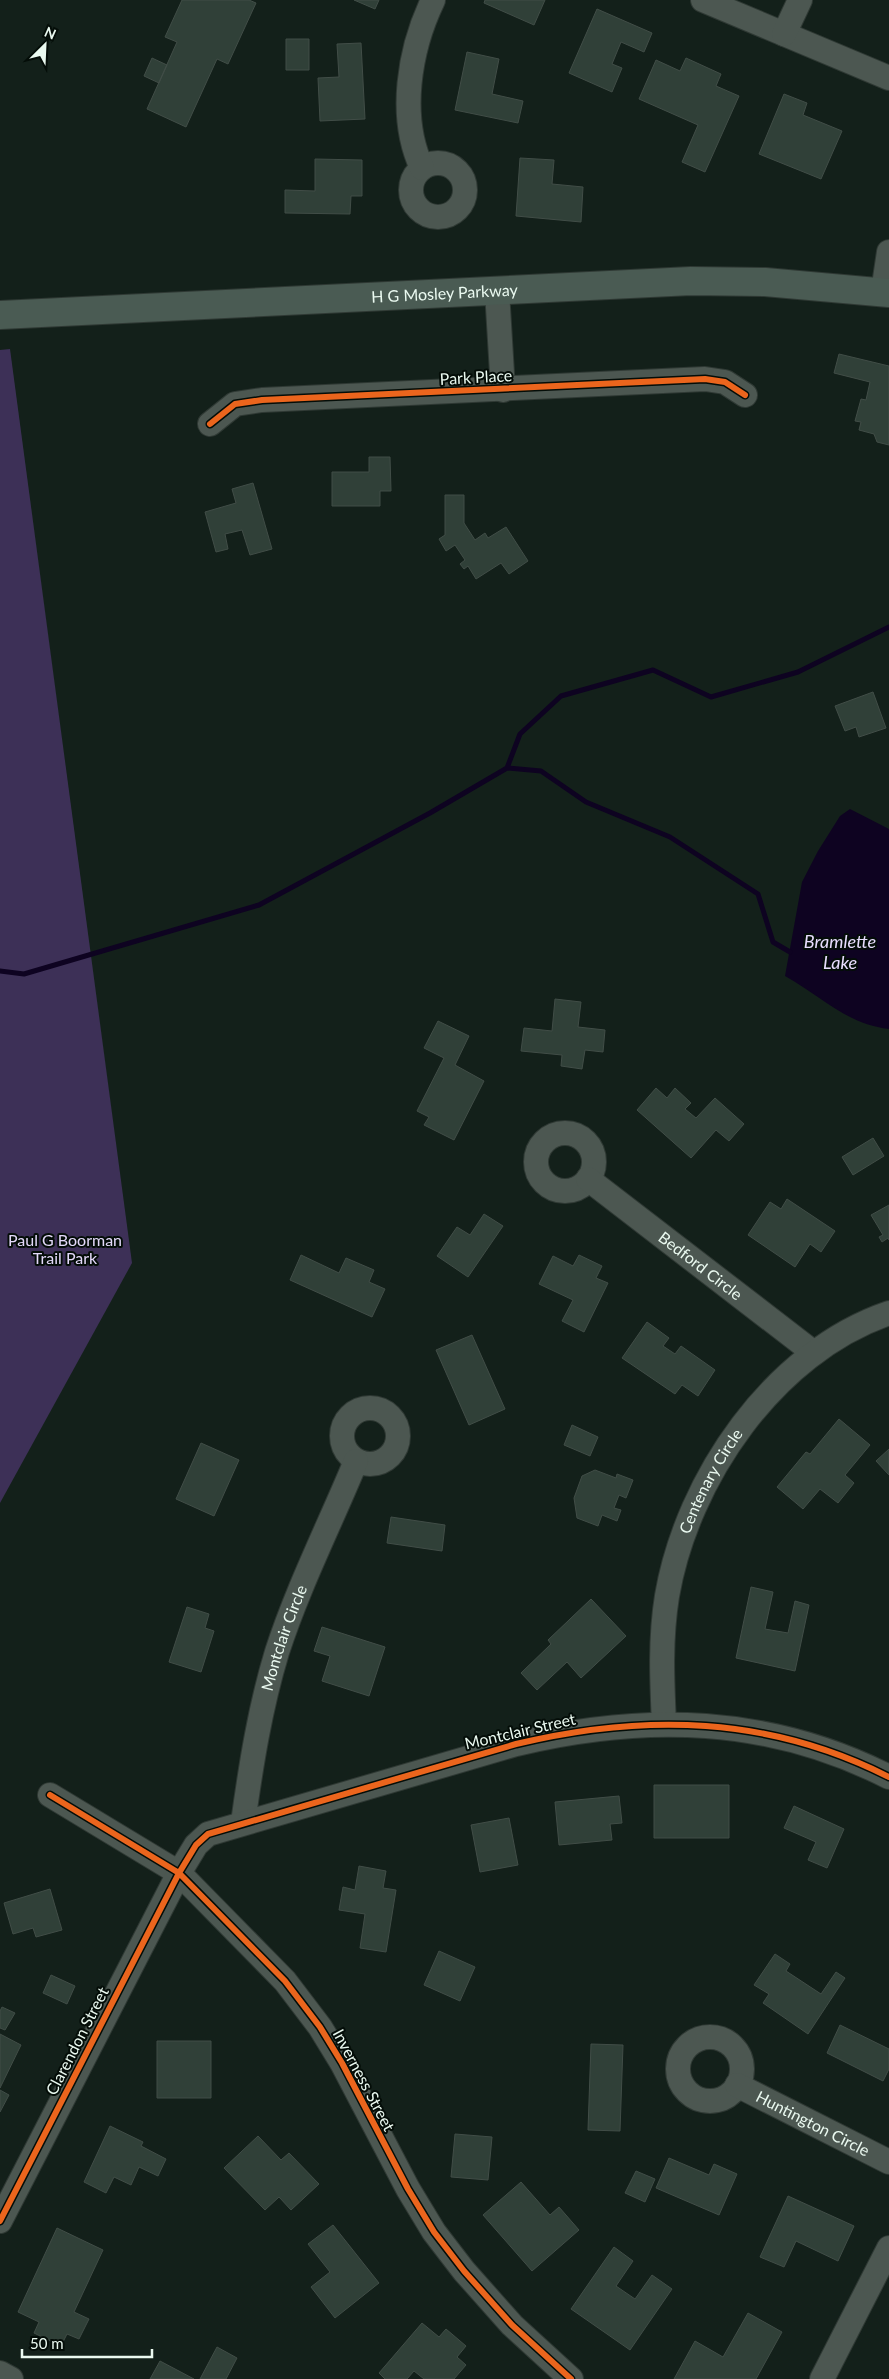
<svg xmlns="http://www.w3.org/2000/svg" width="889" height="2379" font-family="Lato,sans-serif">
	<style>
		.green { fill: #3d3057 }
		.water { fill: #0e0321 }
		.lines { fill: none; stroke-linecap: round; stroke-linejoin: round }
		.stream { stroke: #0e0321; stroke-width: 5 }
		.building { fill: #304038; stroke: #414d47 }
		.minor-casing { stroke: #2f3934; stroke-width: 26 }
		.major-casing { stroke: #2f3934; stroke-width: 30 }
		.minor { stroke: #4c5751; stroke-width: 24 }
		.major { stroke: #4a5b53; stroke-width: 28 }
		.cycleway-casing { stroke: #040d08; stroke-width: 9 }
		.cycleway { stroke: #eb651d; stroke-width: 6 }
		.labels { text-anchor: middle; stroke-width: 4; stroke-linejoin: round; paint-order: stroke }
		.street-label { font-size: 16px; fill: #eaf9f0; stroke: #040d08 }
		.park-label { font-size: 16px; fill: #e4d9fa; stroke: #040d08 }
		.water-label { font-size: 18px; font-style: italic; fill: #e8ddfe; stroke: #040d08 }
	</style>
	<rect width="100%" height="100%" fill="#13201a"/>
	<!-- green -->
	<path class="green" d="M10 349 132 1263 0 1503V350Z"/>
	<!-- water -->
	<path class="water" d="M850 809 889 829V1029C846 1024 821 996 785 976L802 882 818 851 840 816Z"/>
	<g class="lines">
		<!-- stream -->
		<path class="stream" d="M507 768 541 771 586 802 670 837 758 894 773 942 790 952
			M0 971 24 974 259 905 430 813 507 768 520 734 561 696 653 670 711 697 798 672 889 627"/>
	</g>
	<!-- building -->
	<path class="building" d="M182 0H249L256 3 228 64 217 59 186 127 147 109 177 42 165 37Z
		M354 0H379L375 9Z
		M485 0H545L534 25 484 3Z
		M597 9 652 33 644 52 621 42 612 64 622 68 612 92 569 73Z
		M286 39H309V70H286Z
		M361 43 365 119 320 121 318 78 339 77 337 44Z
		M467 52 499 59 492 94 523 101 518 123 455 110Z
		M152 58 167 65 159 83 144 76Z
		M686 58 721 74 716 86 739 96 705 172 682 162 698 125 639 99 656 60 680 71Z
		M784 94 807 103 803 115 842 131 821 179 759 154Z
		M520 158 554 160 552 184 583 187 581 222 516 216Z
		M315 159 362 160V196H351L350 214 285 213V190L315 191Z
		M839 354 889 366V445L877 442 874 434 859 430 861 422 855 421 861 399 866 400 870 382 834 373Z
		M369 457H390L391 491H380V506H332V472H369Z
		M253 483 272 549 250 555 242 530 225 534 228 549 216 552 205 512 236 503 232 489Z
		M445 495H464V523L475 540 485 533 488 538 506 527 528 561 509 574 501 563 476 579 468 566 464 569 460 564 465 560 455 545 446 551 439 539 445 535Z
		M873 692 886 728 859 737 856 727 845 731 835 706Z
		M555 999 581 1002 578 1027 605 1030 603 1052 585 1050 582 1069 561 1066 562 1055 521 1051 524 1028 552 1031Z
		M438 1021 469 1036 455 1065 484 1081 454 1140 424 1125 429 1117 417 1111 444 1058 424 1048Z
		M656 1088 667 1098 675 1088 691 1103 685 1109 696 1118 715 1098 744 1124 729 1141 716 1130 691 1158 637 1110Z
		M873 1138 884 1156 853 1175 842 1157Z
		M787 1199 835 1231 821 1252 810 1244 795 1267 748 1235 770 1202 781 1209Z
		M889 1205V1240L888 1238 882 1242 879 1237 883 1235 871 1215Z
		M484 1214 503 1226 468 1277 437 1256 457 1227 470 1235Z
		M301 1255 339 1273 346 1258 374 1270 369 1282 385 1289 372 1317 290 1280Z
		M579 1255 602 1266 596 1278 608 1283 584 1332 562 1321 573 1300 539 1284 553 1256 573 1266Z
		M647 1322 669 1338 663 1346 675 1354 681 1346 715 1370 698 1396 682 1385 675 1394 622 1358Z
		M472 1335 505 1409 469 1425 436 1350Z
		M839 1419 870 1445 845 1475 854 1483 838 1503 820 1489 803 1509 777 1487 806 1452 810 1454Z
		M572 1425 598 1437 590 1456 564 1445Z
		M201 1443 239 1460 214 1516 176 1499Z
		M889 1449V1475L876 1461Z
		M595 1470 616 1478 617 1474 633 1480 626 1498 619 1495 614 1508 621 1510 617 1521 602 1515 598 1526 577 1518 574 1498 582 1476Z
		M391 1517 445 1525 442 1551 387 1543Z
		M751 1587 773 1592 765 1629 788 1633 795 1601 809 1605 795 1671 736 1658Z
		M591 1599 626 1636 581 1678 567 1662 537 1690 521 1673 551 1644 548 1640Z
		M187 1607 209 1614 205 1628 214 1631 201 1672 169 1662Z
		M322 1627 385 1647 369 1696 322 1681 330 1656 314 1651Z
		M654 1785H729V1838H654Z
		M619 1796 622 1823 610 1824 612 1840 559 1845 555 1802Z
		M794 1806 844 1829 827 1868 808 1860 816 1842 784 1828Z
		M509 1818 518 1865 480 1872 471 1825Z
		M359 1866 386 1871 383 1888 396 1890 386 1952 360 1948 365 1914 339 1910 343 1887 355 1890Z
		M50 1889 62 1930 36 1937 33 1928 13 1934 4 1903Z
		M439 1951 475 1967 460 2001 424 1985Z
		M775 1954 790 1964 786 1971 821 1994 836 1972 845 1978 808 2034 763 2003 769 1994 754 1985Z
		M51 1975 75 1986 67 2004 43 1993Z
		M2 2007 15 2013 5 2030 0 2028V2011Z
		M840 2025 889 2049V2069L883 2081 827 2053Z
		M0 2034 21 2045 0 2088Z
		M157 2041H211V2098H157Z
		M591 2044 623 2045 620 2131 588 2130Z
		M0 2090 9 2095 0 2112Z
		M110 2126 143 2142 141 2146 166 2159 158 2176 139 2167 131 2185 114 2177 106 2193 84 2182Z
		M455 2134 492 2137 488 2180 451 2177Z
		M258 2136 281 2160 289 2153 319 2184 291 2210 279 2197 265 2210 224 2168Z
		M669 2158 709 2175 714 2164 737 2174 719 2215 656 2188Z
		M636 2171 655 2179 645 2202 625 2193Z
		M521 2182 550 2215 559 2207 579 2230 532 2271 483 2215Z
		M788 2196 854 2226 838 2261 796 2241 784 2267 760 2257Z
		M333 2225 379 2283 335 2318 311 2287 330 2272 308 2244Z
		M57 2228 103 2250 74 2312 89 2319 79 2339 67 2334 61 2346 34 2333 39 2322 18 2312Z
		M614 2247 633 2261 616 2286 635 2299 652 2275 672 2289 630 2350 571 2309Z
		M748 2313 782 2332 756 2379H674L695 2341 723 2357Z
		M422 2323 439 2337 446 2329 466 2346 457 2357 466 2365 454 2379H424L414 2371 407 2379H385L379 2373Z
		M217 2347 237 2358 226 2379H200Z
		M160 2361 194 2379H150Z"/>
	<g class="lines">
		<defs>
			<g id="minor">
				<path d="M703 0 889 78"/>
				<path d="M784 34 800 0"/>
				<circle cx="438" cy="190" r="27"/>
				<path d="M422 168C398 117 409 50 433 0"/>
				<path d="M497 291 503 390"/>
				<path d="M883 292 889 252"/>
				<path d="M210 424 235 404 262 400 705 379 725 382 745 395"/>
				<circle cx="565" cy="1162" r="29"/>
				<path id="s1" d="M588 1179 814 1353"/>
				<circle cx="370" cy="1436" r="28"/>
				<path id="s2" d="M664 1724C662 1681 660 1639 667 1596 687 1479 774 1352 889 1313"/>
				<path d="M50 1795 179 1873 285 1981 320 2027 342 2063 408 2189 434 2232 464 2271 512 2325 571 2379"/>
				<path id="s3" d="M243 1823C251 1765 260 1708 277 1652 298 1587 330 1524 356 1461"/>
				<circle cx="710" cy="2069" r="32"/>
				<path id="s4" d="M737 2085 889 2162"/>
				<path d="M0 2221 179 1873 196 1845 208 1834 516 1744C645 1713 769 1716 889 1777"/>
				<path d="M0 2373 11 2379"/>
				<path d="M822 2379 889 2248"/>
			</g>
			<g id="major">
				<path id="s5" d="M0 315 691 281 765 282 889 293"/>
			</g>
		</defs>
		<!-- minor casing -->
		<use href="#minor" class="minor-casing"/>
		<!-- major casing -->
		<use href="#major" class="major-casing"/>
		<!-- minor -->
		<use href="#minor" class="minor"/>
		<!-- major -->
		<use href="#major" class="major"/>
		<defs>
			<path id="cycleway" d="M210 424 235 404 262 400 705 379 725 382 745 395
				M50 1795 179 1873 285 1981 320 2027 342 2063 408 2189 434 2232 464 2271 512 2325 571 2379
				M0 2221 179 1873 196 1845 208 1834 516 1744C645 1713 769 1716 889 1777"/>
		</defs>
		<!-- cycleway casing -->
		<use href="#cycleway" class="cycleway-casing"/>
		<!-- cycleway -->
		<use href="#cycleway" class="cycleway"/>
	</g>
	<g class="labels">
		<!-- street labels -->
		<g class="street-label">
			<text dy="6" stroke="none"><textPath href="#s5" startOffset="445">H G Mosley Parkway</textPath></text>
			<text transform="translate(476 377) rotate(-3)" y="6">Park Place</text>
			<text dy="6" stroke="none"><textPath href="#s1" startOffset="142">Bedford Circle</textPath></text>
			<text dy="6" stroke="none"><textPath href="#s2" startOffset="252">Centenary Circle</textPath></text>
			<text dy="6" stroke="none"><textPath href="#s3" startOffset="190">Montclair Circle</textPath></text>
			<text transform="translate(520 1731) rotate(-13)" y="6">Montclair Street</text>
			<text transform="translate(77 2041) rotate(-63)" y="6">Clarendon Street</text>
			<text transform="translate(364 2080) rotate(62)" y="6">Inverness Street</text>
			<text dy="6" stroke="none"><textPath href="#s4" startOffset="85">Huntington Circle</textPath></text>
		</g>
		<!-- park labels -->
		<g class="park-label">
			<text x="65" y="1246">Paul G Boorman<tspan x="65" dy="18">Trail Park</tspan></text>
		</g>
		<!-- water labels -->
		<g class="water-label">
			<text x="840" y="948">Bramlette<tspan x="840" dy="21">Lake</tspan></text>
		</g>
	</g>
	<!-- north arrow -->
	<g transform="translate(45 45) rotate(24)" stroke="#040d08" stroke-width="4" paint-order="stroke">
	<path d="M0-4L9 19L0 12L-9 19Z" fill="#eaf9f0"/>
	<text y="-8" font-size="14" font-weight="bold" text-anchor="middle" fill="#eaf9f0">N</text>
	</g>
	<!-- scale -->
	<path d="M22 2349v8h130v-8" fill="none" stroke="#eaf9f0" stroke-width="2.5"/>
	<text x="30" y="2349" font-size="15" fill="#eaf9f0" stroke="#040d08" stroke-width="4" paint-order="stroke">50 m</text>
</svg>
